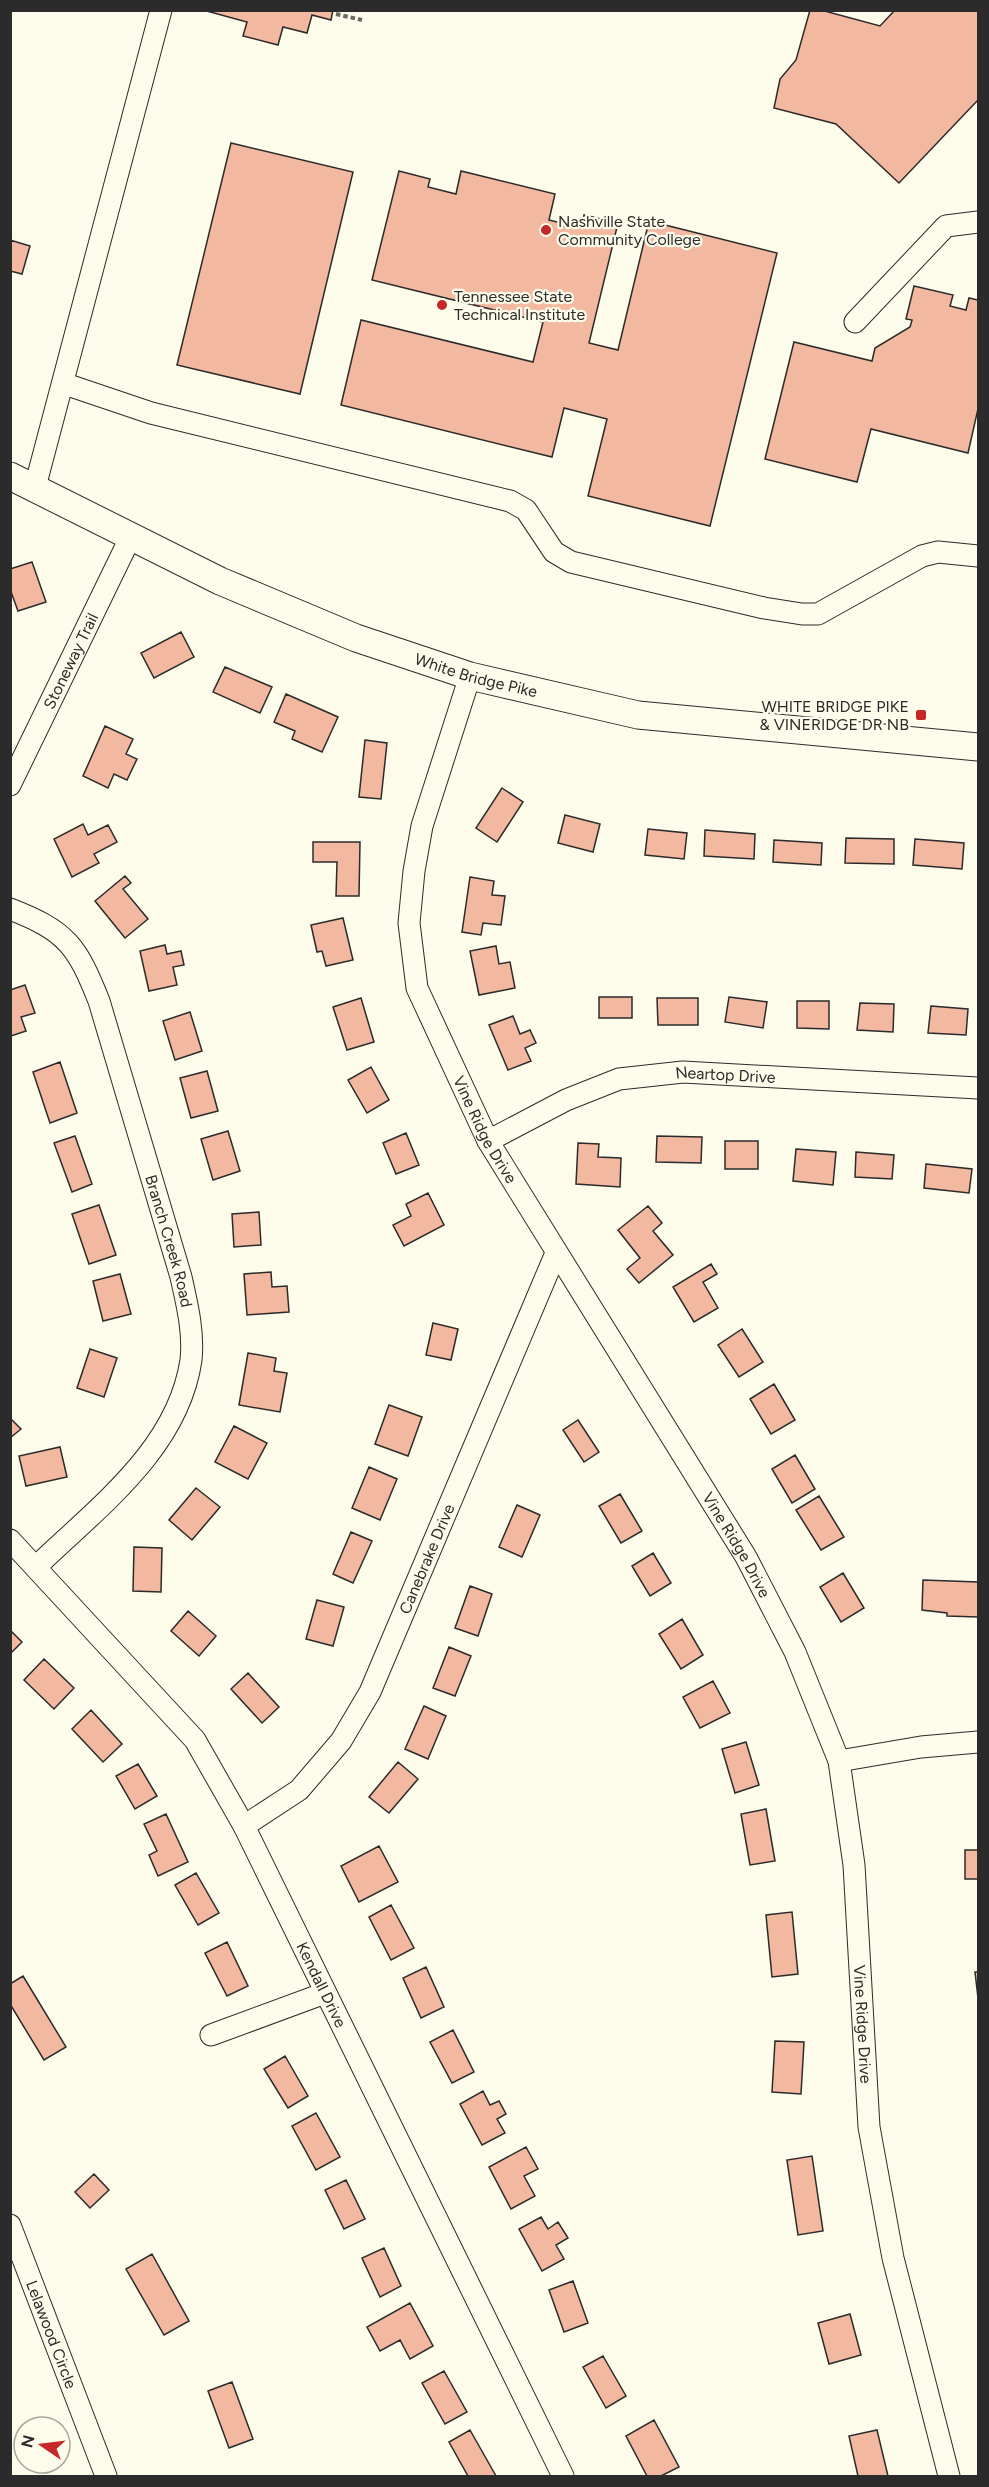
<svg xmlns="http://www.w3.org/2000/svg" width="989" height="2487" font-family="Figtree,sans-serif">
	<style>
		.building { fill: #f2b8a0; stroke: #2b2b2b; stroke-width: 1.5 }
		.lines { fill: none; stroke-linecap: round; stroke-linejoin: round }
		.minor-casing { stroke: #2b2b2b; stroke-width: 23 }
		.major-casing { stroke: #2b2b2b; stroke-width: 29 }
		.path { stroke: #6a6964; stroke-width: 4; stroke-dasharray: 4.5 3; stroke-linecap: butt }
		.minor { stroke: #fdfbea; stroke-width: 21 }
		.major { stroke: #fdfbea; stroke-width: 27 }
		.poi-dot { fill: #c62828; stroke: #fdfbea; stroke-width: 2 }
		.labels { text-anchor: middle; stroke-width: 4.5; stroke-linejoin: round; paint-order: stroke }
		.poi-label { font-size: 16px; fill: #2b2b2b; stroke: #fdfbea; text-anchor: start }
		.street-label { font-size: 16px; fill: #2b2b2b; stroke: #fdfbea }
	</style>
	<rect width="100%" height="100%" fill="#fdfbea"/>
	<!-- building -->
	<path class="building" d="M203 10H333L331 20 312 15 307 33 283 27 278 45 243 36 247 22Z
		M810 10H821L880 26 895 10H978V100L899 183 836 124 774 108 780 79 796 60Z
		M231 143 353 172 300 394 177 365Z
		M399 171 430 179 428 187 456 194 461 171 555 194 549 220 581 228 584 215 618 223 589 343 618 350 649 221 777 253 710 526 588 496 607 419 564 408 552 457 341 405 361 320 533 362 543 322 372 280Z
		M10 240 30 246 22 274 10 271Z
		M914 286 953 295 950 306 966 310 969 298 978 300V409L968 453 871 429 857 482 765 459 794 342 872 361 875 348 910 327 912 320 906 319Z
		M32 562 46 602 18 611 10 589V569Z
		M181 632 194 657 154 678 141 653Z
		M225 667 272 687 260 713 213 692Z
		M286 694 338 717 322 752 292 739 295 731 274 722Z
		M105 726 133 739 126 754 137 759 127 780 114 774 108 788 83 776Z
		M365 740 387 743 381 799 359 797Z
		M502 788 523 802 497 842 476 828Z
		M565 815 600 824 593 852 558 843Z
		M83 824 88 835 108 825 117 842 94 854 99 863 72 877 54 839Z
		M648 829 687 833 684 859 645 855Z
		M705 830 755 834 754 859 704 856Z
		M846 838 894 839V864L845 863Z
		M915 839 964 843 962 869 913 865Z
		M774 840 822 843 821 865 773 862Z
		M313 842H360L359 896H336L337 862H313Z
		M125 876 131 883 123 889 148 919 125 938 95 901Z
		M470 877 494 881 492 895 505 896 501 925 483 923 481 935 462 932Z
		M343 918 353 960 326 966 322 951 317 952 311 925Z
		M165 945 167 954 181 951 184 965 173 967 177 985 149 991 140 951Z
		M496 946 499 964 510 962 515 988 479 995 470 951Z
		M25 985 35 1013 21 1017 26 1031 11 1036 10 990Z
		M599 997H632V1018H599Z
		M729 997 767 1002 763 1028 725 1022Z
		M361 998 374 1042 347 1050 333 1007Z
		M657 998H698V1025H658Z
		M797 1001H829V1029L797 1028Z
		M860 1003 894 1004 893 1032 857 1030Z
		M931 1006 968 1009 966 1035 928 1033Z
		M190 1012 202 1051 175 1060 163 1021Z
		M513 1016 520 1034 530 1030 536 1043 525 1048 531 1061 508 1070 489 1025Z
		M60 1062 77 1113 50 1123 33 1072Z
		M371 1067 389 1100 367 1113 348 1080Z
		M207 1071 218 1111 191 1118 180 1078Z
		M228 1131 240 1171 213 1180 201 1139Z
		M406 1133 419 1165 396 1174 383 1143Z
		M75 1136 92 1184 72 1192 54 1143Z
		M657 1136 702 1137 701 1163 656 1162Z
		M725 1141H758V1169H725Z
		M578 1143 599 1144 598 1157 621 1158 620 1187 576 1184Z
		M796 1149 836 1152 833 1185 793 1181Z
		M856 1152 894 1155 892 1179 855 1177Z
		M926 1164 972 1169 969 1193 924 1188Z
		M428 1193 444 1225 404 1246 393 1225 411 1216 406 1204Z
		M99 1205 116 1255 89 1264 72 1214Z
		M648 1206 662 1223 653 1231 673 1255 639 1283 627 1269 640 1258 618 1230Z
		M259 1212 261 1245 234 1247 232 1214Z
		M711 1264 717 1274 703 1282 718 1308 694 1322 673 1287Z
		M271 1272 272 1287 287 1286 289 1312 247 1315 244 1274Z
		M120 1274 131 1314 103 1321 93 1281Z
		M433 1323 458 1329 451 1360 426 1355Z
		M742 1329 763 1362 739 1377 718 1345Z
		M90 1349 117 1358 104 1397 77 1388Z
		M248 1353 276 1358 274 1371 287 1373 280 1412 239 1405Z
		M774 1384 795 1420 771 1434 750 1399Z
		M389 1405 422 1417 408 1456 375 1444Z
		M10 1418 21 1429 10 1438Z
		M578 1420 599 1452 584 1462 563 1430Z
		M234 1426 267 1443 248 1479 215 1462Z
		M60 1447 67 1477 26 1486 19 1456Z
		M795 1455 815 1489 792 1503 772 1469Z
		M369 1467 397 1479 380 1520 352 1508Z
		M196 1488 220 1507 192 1540 169 1520Z
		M620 1494 642 1531 621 1543 599 1506Z
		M819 1496 844 1537 821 1550 796 1510Z
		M517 1505 540 1515 522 1557 499 1547Z
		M351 1532 372 1541 353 1583 333 1574Z
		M134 1547 162 1548 161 1592 133 1591Z
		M653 1553 671 1583 650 1596 632 1566Z
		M843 1573 864 1608 841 1622 820 1587Z
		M923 1580 978 1582V1617L947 1616V1613L922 1610Z
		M470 1586 492 1594 478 1636 455 1628Z
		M317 1600 344 1607 333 1646 306 1639Z
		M188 1611 216 1636 199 1656 171 1631Z
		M682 1619 703 1655 681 1669 659 1634Z
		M10 1630 22 1642 10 1654Z
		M449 1647 471 1656 455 1696 433 1688Z
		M44 1659 74 1688 54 1709 24 1680Z
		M248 1673 279 1707 262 1723 231 1689Z
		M713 1681 730 1713 700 1728 683 1697Z
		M424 1706 446 1716 428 1759 405 1749Z
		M91 1710 122 1744 103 1762 72 1729Z
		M746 1742 759 1785 735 1793 722 1749Z
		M398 1762 418 1779 389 1813 369 1797Z
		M138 1764 157 1796 135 1809 116 1776Z
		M766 1809 775 1861 750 1865 741 1814Z
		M166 1814 188 1862 158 1876 149 1855 157 1851 144 1824Z
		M379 1846 398 1882 359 1902 341 1866Z
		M965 1850H978V1879H965Z
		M196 1873 219 1913 198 1925 175 1885Z
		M391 1905 414 1948 391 1960 369 1917Z
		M792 1912 798 1974 772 1977 766 1915Z
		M227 1942 248 1986 227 1996 205 1953Z
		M426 1967 444 2007 421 2018 403 1978Z
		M975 1972H978V1998Z
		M23 1976 66 2047 44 2060 10 2004V1984Z
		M453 2030 474 2072 452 2083 430 2042Z
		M775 2041 804 2042 801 2094 772 2092Z
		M285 2056 308 2096 288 2108 264 2069Z
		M483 2091 490 2105 499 2101 506 2114 497 2119 505 2133 482 2145 460 2104Z
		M316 2113 340 2157 316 2170 292 2126Z
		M526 2147 538 2169 524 2176 535 2196 511 2209 489 2167Z
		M812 2156 823 2231 798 2235 787 2160Z
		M94 2174 109 2190 90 2208 75 2192Z
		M346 2180 365 2219 344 2229 325 2190Z
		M541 2217 548 2229 558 2222 568 2238 556 2245 564 2259 542 2271 519 2229Z
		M384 2248 401 2286 380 2297 362 2258Z
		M152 2254 189 2321 164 2335 126 2269Z
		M573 2281 588 2323 564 2332 549 2290Z
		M410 2303 433 2346 410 2359 400 2340 380 2351 367 2327Z
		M850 2314 861 2355 829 2364 818 2323Z
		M603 2356 626 2396 606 2408 583 2367Z
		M444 2371 467 2412 445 2424 422 2383Z
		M232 2382 253 2439 229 2448 208 2391Z
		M654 2420 679 2467 661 2476H647L626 2436Z
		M470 2430 496 2476H468L449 2442Z
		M877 2430 888 2476H858L849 2436Z"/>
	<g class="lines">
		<defs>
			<g id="minor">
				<path d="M855 322 946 226 978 222"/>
				<path d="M65 384 151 413 510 501 526 510 554 552 571 562 764 608 802 614H818L922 556 938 552 978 556"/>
				<path d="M35 487 161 10"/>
				<path id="s1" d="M470 676 422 826 414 871 409 923 417 988 488 1141 746 1557 795 1652 839 1761 854 1865 869 2127 893 2258 949 2476"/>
				<path id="s2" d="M10 785 131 536"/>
				<path id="s3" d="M10 909C67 931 77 946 99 1001L181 1277C187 1304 194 1332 191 1360 178 1449 98 1507 37 1566"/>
				<path id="s4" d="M488 1141 566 1100 619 1079 683 1072 978 1088"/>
				<path id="s5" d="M10 1540 195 1740 244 1826 563 2476"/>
				<path d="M839 1761 921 1747 978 1742"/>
				<path id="s6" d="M244 1826 299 1790 341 1741 370 1692 556 1253"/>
				<path d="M211 2035 325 1993"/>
				<path id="s7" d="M10 2225 106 2476"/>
			</g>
			<g id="major">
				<path id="s8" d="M10 476 220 581 356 638 470 676 638 715 978 747"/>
			</g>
		</defs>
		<!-- minor casing -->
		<use href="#minor" class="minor-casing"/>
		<!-- major casing -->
		<use href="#major" class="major-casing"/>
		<!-- path -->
		<path class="path" d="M336 14 362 20"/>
		<!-- minor -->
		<use href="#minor" class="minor"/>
		<!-- major -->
		<use href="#major" class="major"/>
	</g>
	<!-- markers -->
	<g class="poi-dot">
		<circle cx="546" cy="230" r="6"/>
		<circle cx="442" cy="305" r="6"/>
		<rect x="915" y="709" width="12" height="12" rx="3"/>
	</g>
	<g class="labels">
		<!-- poi labels -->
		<g class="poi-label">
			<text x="558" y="227">Nashville State<tspan x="558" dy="18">Community College</tspan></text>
			<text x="454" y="302">Tennessee State<tspan x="454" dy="18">Technical Institute</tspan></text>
			<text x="909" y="712" text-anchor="end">WHITE BRIDGE PIKE<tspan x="909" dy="18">&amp; VINERIDGE DR NB</tspan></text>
		</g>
		<!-- street labels -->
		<g class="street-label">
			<text dy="6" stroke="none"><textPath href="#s2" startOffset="138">Stoneway Trail</textPath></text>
			<text dy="6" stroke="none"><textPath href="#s8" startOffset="508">White Bridge Pike</textPath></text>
			<text dy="6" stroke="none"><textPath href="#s4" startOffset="252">Neartop Drive</textPath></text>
			<text dy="6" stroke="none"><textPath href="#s1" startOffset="478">Vine Ridge Drive</textPath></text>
			<text dy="6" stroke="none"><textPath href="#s3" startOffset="384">Branch Creek Road</textPath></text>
			<text dy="6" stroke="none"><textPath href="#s1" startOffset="964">Vine Ridge Drive</textPath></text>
			<text dy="6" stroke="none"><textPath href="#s6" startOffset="332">Canebrake Drive</textPath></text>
			<text dy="6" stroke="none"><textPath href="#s5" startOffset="548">Kendall Drive</textPath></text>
			<text dy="6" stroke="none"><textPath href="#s1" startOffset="1468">Vine Ridge Drive</textPath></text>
			<text dy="6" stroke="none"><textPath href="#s7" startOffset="117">Lelawood Circle</textPath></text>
		</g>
	</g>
	<!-- border -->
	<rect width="989" height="2487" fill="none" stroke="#2b2b2b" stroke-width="24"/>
	<!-- north arrow -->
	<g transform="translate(42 2445) rotate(284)"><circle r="28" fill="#fdfbea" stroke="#a9a89e" stroke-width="1.5"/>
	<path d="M0-4.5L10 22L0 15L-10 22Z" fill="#c62828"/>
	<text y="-9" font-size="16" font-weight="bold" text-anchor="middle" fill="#2b2b2b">N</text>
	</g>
</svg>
